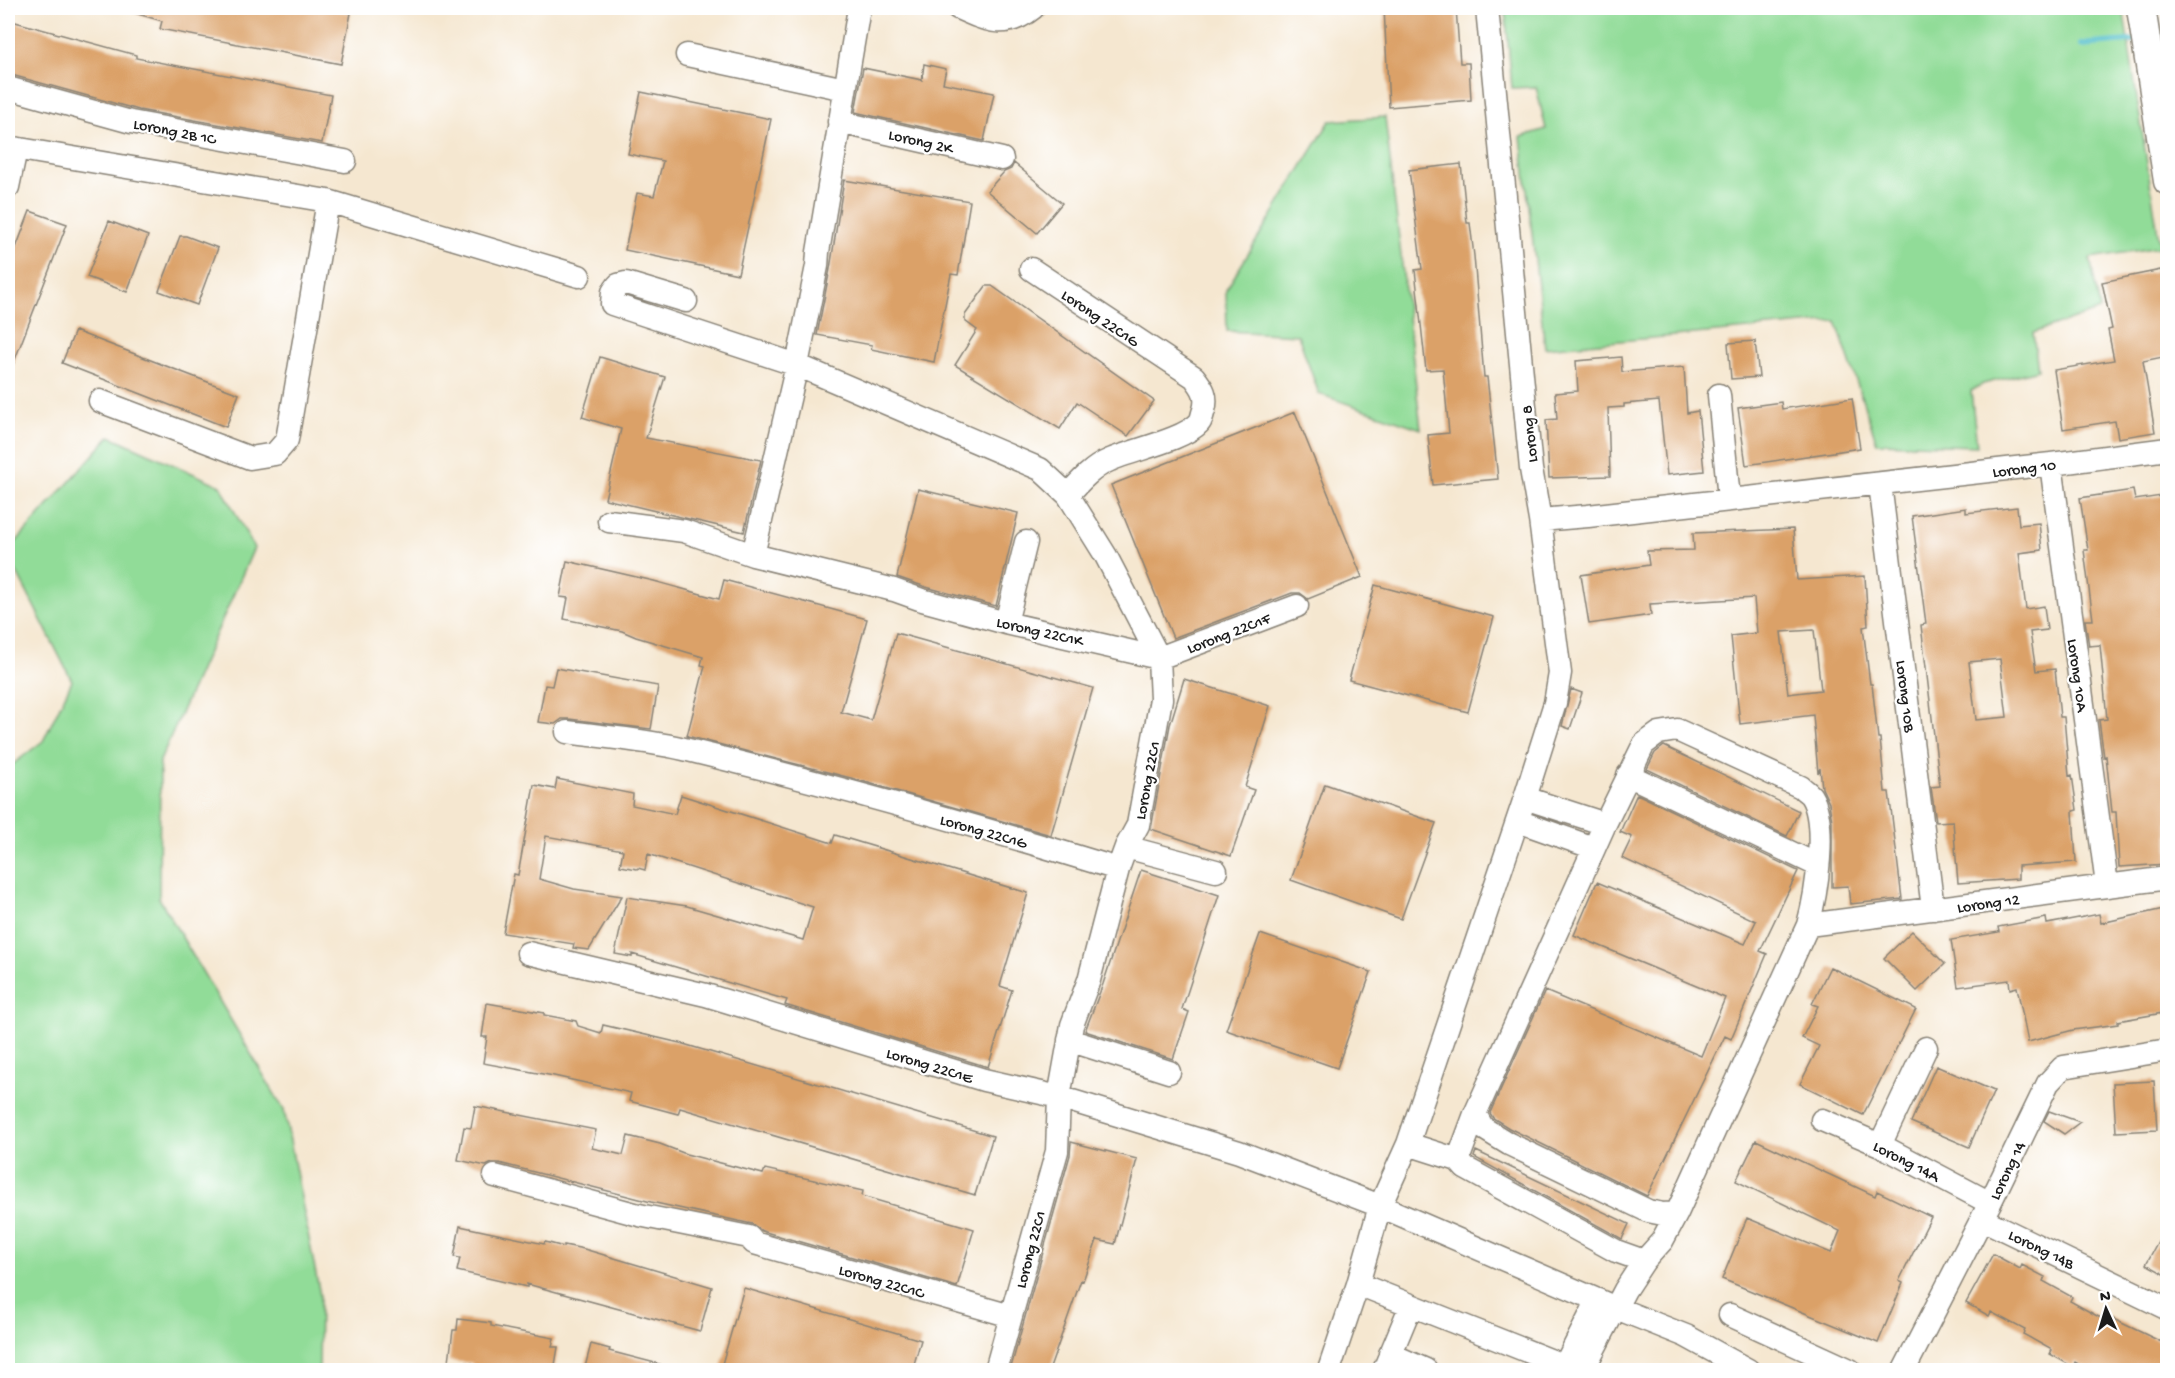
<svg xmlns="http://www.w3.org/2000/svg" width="2175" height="1378" font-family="'Gochi Hand',sans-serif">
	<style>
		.green { fill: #91dc98; stroke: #567c5a; stroke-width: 1.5 }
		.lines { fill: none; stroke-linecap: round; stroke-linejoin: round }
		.stream { stroke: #54c0ce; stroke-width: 6 }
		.building { fill: #dba167; fill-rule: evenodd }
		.minor-casing { stroke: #888276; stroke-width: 25 }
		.tertiary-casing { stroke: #888276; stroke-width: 31 }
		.minor { stroke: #fff; stroke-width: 22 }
		.tertiary { stroke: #fff; stroke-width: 28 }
		.labels { text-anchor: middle; stroke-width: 4.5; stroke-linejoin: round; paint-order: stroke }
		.street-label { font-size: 16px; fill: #1c1c1c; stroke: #fff }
	</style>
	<rect width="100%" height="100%" fill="#fff"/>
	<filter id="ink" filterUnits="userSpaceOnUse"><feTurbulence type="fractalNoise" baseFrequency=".0167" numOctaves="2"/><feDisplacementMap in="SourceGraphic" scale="12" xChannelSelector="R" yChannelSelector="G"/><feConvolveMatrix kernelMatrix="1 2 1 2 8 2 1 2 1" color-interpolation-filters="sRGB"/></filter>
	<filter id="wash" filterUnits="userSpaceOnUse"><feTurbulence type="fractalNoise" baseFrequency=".008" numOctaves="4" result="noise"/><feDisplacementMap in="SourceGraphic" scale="24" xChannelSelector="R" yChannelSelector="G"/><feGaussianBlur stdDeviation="1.35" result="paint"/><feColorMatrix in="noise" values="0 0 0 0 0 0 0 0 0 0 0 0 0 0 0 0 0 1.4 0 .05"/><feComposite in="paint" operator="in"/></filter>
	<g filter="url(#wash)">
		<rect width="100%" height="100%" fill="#f5e7d0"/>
		<!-- green -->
		<path class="green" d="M1505 8H2123L2160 247 2090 258 2100 310 2033 333 2038 370 1983 384 1971 391 1977 446 1877 443 1836 321 1545 348 1521 137 1546 129 1536 87 1512 88Z
			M1385 117 1421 429 1319 394 1298 335 1227 331 1226 290 1330 121Z
			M110 436 221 486 254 548 160 761 159 898 284 1110 320 1295 319 1370H8V768L43 741 72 681 8 555V551Z"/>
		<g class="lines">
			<!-- stream -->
			<path class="stream" d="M2153 39 2168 38
				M2081 45 2140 40"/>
		</g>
		<g id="blocks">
			<!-- building -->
			<path class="building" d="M131 8H321L351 13 341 64 160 29 162 21 131 12Z
				M1384 8H1456L1460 63H1469L1471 100 1389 107Z
				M8 20 136 55V58L331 95 322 143 139 110 8 74Z
				M924 64 946 69 943 83 994 93 984 141 855 112 863 68 922 80Z
				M641 92 771 119 738 274 625 250 637 193 654 196 663 161 628 154Z
				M1014 163 1062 203 1037 233 987 191 1004 172 1011 169Z
				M1461 164 1467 223H1470L1474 256 1484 377H1487L1498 479 1433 485 1428 435 1449 433 1443 369 1426 370 1415 270 1422 269 1409 170Z
				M844 180 970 201 958 275 951 274 934 362 871 349 872 345 817 335 830 269Z
				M30 211 67 224 9 375 8 269Z
				M109 221 148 236 127 292 87 277Z
				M180 236H186L218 248 197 305 159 291Z
				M2161 270 2168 300V356L2143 361 2155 432 2118 438 2115 421 2063 429 2054 370 2114 360 2108 330 2112 329 2102 282Z
				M986 286H992L1154 401 1128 436 1077 402 1060 429 955 365 977 330 965 321V315Z
				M75 331 239 394 226 427 62 363Z
				M1755 341 1759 377 1731 379 1728 343Z
				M600 357 665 377 646 438 761 460 744 532 605 499 621 429 582 417Z
				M1621 357 1622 372 1684 367 1687 413 1698 411 1704 471 1667 475 1659 401 1624 404V407L1608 408 1610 476 1549 478 1546 420 1557 419 1555 393 1578 391 1576 361Z
				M1852 398 1860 448 1746 465 1738 408 1781 402 1782 409Z
				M1295 412 1362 577 1308 599 1300 593H1292L1173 638 1111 485Z
				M918 489 1018 513 996 606 926 587 897 577Z
				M2133 490 2135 500 2168 495V864L2119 867 2116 812H2112L2106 756 2104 757 2099 720 2107 719 2100 645 2089 646 2085 620H2093L2084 550H2088L2080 498Z
				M2017 507 2019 525 2039 523 2042 550 2019 553 2026 609 2044 606 2047 630 2030 632 2036 671 2055 669 2060 717H2064L2069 776 2072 775 2077 810 2073 811 2076 862 2018 866V879L1958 883 1953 821 1936 822 1931 787 1940 786 1921 625 1926 624 1912 516 1966 508V513ZM2000 659 2007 717 1976 720 1969 662Z
				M1793 529 1797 580 1865 576 1868 626 1863 627 1870 684H1872L1878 738H1880L1885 792H1889L1902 899 1850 904 1848 886 1832 887V821L1829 803 1822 788 1820 768 1818 773 1813 715 1740 724 1731 636 1757 633 1754 598 1650 604 1651 615 1589 624 1581 575 1649 565 1647 551 1694 550 1693 533ZM1814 630 1821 690 1788 694 1781 632Z
				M567 561 654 581 719 599 724 580 867 619 841 712 871 720 896 633 1093 688 1051 835 851 778 687 736 705 666 701 665 703 657 636 637 622 631 564 619 568 598 560 597Z
				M1375 585 1494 617 1468 712 1349 680Z
				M556 668 658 686 651 729 569 719H562L555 724 538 722 545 685 552 686Z
				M1184 679 1270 706 1245 787 1254 790 1231 856 1151 829 1170 725Z
				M1571 689 1582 693 1570 729 1562 726Z
				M1664 746 1799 811 1787 836 1647 769 1655 753Z
				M557 779 633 794 632 805 675 814 681 795 832 843 835 835 1028 893 1000 986 1012 990 988 1067 785 1005 787 1000 706 976 632 954V957L615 954 627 897 687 906 803 940 813 907 648 854 645 870 638 868 637 869 620 866 623 850 546 836 539 879 574 889 622 896 589 950 573 948 574 944 503 933 514 874 518 875 534 785 555 789Z
				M1325 784 1436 823 1401 919 1291 880Z
				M1637 794 1798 871 1760 951 1767 954 1731 1039 1725 1036 1647 1196 1509 1128 1493 1118 1490 1113 1545 991 1701 1056 1725 998 1574 935 1597 882 1745 944 1756 921 1622 858 1632 837 1620 832Z
				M1141 870 1219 895 1182 1009 1189 1012 1173 1059 1085 1031 1103 984Z
				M2168 908V1012L2118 1021V1024L2073 1030 2028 1042 2017 987 2010 989 2009 980 1958 987 1951 940 1999 932 1998 927 2046 918 2047 924 2099 914 2101 923Z
				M1912 931 1945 964 1917 991 1884 958Z
				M1260 934 1371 972 1337 1068 1226 1030Z
				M1830 967 1916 1009 1863 1115 1800 1084 1819 1046 1802 1038 1818 1006 1812 1004Z
				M487 1003 544 1013V1015L576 1021 578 1026 601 1033 603 1025 680 1043 993 1136 975 1195 680 1108 678 1114 629 1101 631 1093 554 1076 483 1063 487 1037H482Z
				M1936 1066 1994 1091 1969 1147 1911 1122Z
				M2154 1081 2157 1130 2116 1132 2113 1083Z
				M475 1106 596 1130 592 1148 623 1155 628 1136 660 1144 686 1154 763 1174 765 1169 863 1191 862 1196 974 1229 957 1287 762 1231 752 1224 651 1202 499 1163H492L486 1166 458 1160 464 1127 471 1128Z
				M2049 1111 2080 1122 2064 1134 2044 1121Z
				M1756 1140 1875 1196 1877 1191 1931 1217 1899 1281 1903 1283 1878 1343 1722 1279 1747 1218 1831 1253 1840 1231 1736 1181Z
				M1071 1142 1137 1159 1115 1244 1097 1240 1083 1281 1081 1280 1049 1371H1010L1070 1155Z
				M1476 1151 1629 1224 1622 1239 1474 1157Z
				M2168 1224V1276L2146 1264Z
				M460 1226 544 1244 545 1242 564 1247V1245L584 1249 712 1287 700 1331 527 1284V1287L457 1271 460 1258 454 1257Z
				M1993 1254 2020 1269 2022 1265 2045 1277 2043 1281 2072 1297 2070 1301 2106 1321 2109 1317 2168 1345V1371H2091L2075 1362 2073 1367 2050 1354 2052 1350 2023 1334 2025 1330 1991 1312 1989 1316 1966 1303Z
				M744 1288 921 1340 912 1371H815L795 1365 794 1371H720Z
				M458 1319 491 1323V1326L554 1338 552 1347H558L554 1371H500L472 1366V1363L449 1361 453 1330H457Z
				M591 1344 610 1349 609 1351 663 1365 662 1371H584Z"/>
		</g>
	</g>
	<g filter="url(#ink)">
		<use href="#blocks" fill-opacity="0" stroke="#888276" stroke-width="1.5"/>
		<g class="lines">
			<defs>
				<path id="minor" d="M859 8 818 252 817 266 797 365 1040 469 1068 495
					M958 8C987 21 1006 30 1033 8
					M1487 8 1531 469 1540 520 1588 516 2051 464 2168 449
					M687 55 845 89
					M8 88 131 122 345 161
					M839 122 1002 159
					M8 147 328 201 287 440 275 454 250 458 100 401
					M8 187 16 149
					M328 201 579 276
					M686 301 626 283 618 285 613 292 612 304 797 365 753 555 894 590 922 600 1006 623 1159 658 1297 606
					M1719 395 1729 499
					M2051 464 2107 885
					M1880 484 1933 909
					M609 521 684 531 753 555
					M1006 623 1026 542
					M567 732C605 737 646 740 684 749 829 784 974 825 1118 869
					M1628 775 1817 865
					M1525 798 1605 824
					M1518 821 1594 848
					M1126 847 1216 871
					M1808 925 2168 878
					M528 953 706 995 984 1080 1059 1097 1239 1152 1380 1206 1616 1308 1686 1336 1748 1370
					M1069 1040 1169 1072
					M1475 1114 1483 1128 1509 1144 1648 1211 1663 1214 1677 1213
					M1822 1120 1880 1145 1990 1203
					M1408 1144 1458 1160
					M1880 1145 1926 1048
					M495 1176 639 1215 749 1237 754 1243 1011 1316
					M1982 1219 2168 1309
					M1358 1284 1411 1305
					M1730 1315 1850 1370
					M1390 1354 1426 1370
					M1565 1365 1598 1300
					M996 1370 1057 1151 1059 1097 1072 1025 1089 980 1118 869 1126 847 1138 825 1161 699 1159 658 1106 556 1068 495C1080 481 1093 467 1110 460 1132 450 1183 440 1199 423 1202 420 1202 415 1204 410 1208 396 1203 388 1194 377L1031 269
					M1329 1370 1358 1284 1380 1206 1408 1144 1525 798 1555 703 1560 673 1540 520
					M1384 1370 1411 1305 1575 1370
					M1583 1370 1625 1290 1644 1261 1662 1241 1677 1213 1808 925C1816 896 1828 823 1811 796 1809 793 1804 790 1801 787L1677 730 1659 733 1644 744 1605 824 1475 1114 1458 1160 1465 1168 1616 1251 1644 1261
					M1904 1370 1990 1203 2048 1083 2063 1067 2168 1050"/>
				<path id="tertiary" d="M2141 8 2168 181"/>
			</defs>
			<!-- minor casing -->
			<use href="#minor" class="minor-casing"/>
			<!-- tertiary casing -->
			<use href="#tertiary" class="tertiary-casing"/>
			<!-- minor -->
			<use href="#minor" class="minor"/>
			<!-- tertiary -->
			<use href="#tertiary" class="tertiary"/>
		</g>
	</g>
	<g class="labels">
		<!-- street labels -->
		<g class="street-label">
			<text transform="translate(175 130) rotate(11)" y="6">Lorong 2B 1C</text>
			<text transform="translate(921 140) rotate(13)" y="6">Lorong 2K</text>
			<text transform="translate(1101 317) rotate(34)" y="6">Lorong 22C1G</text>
			<text transform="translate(1528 434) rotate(-96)" y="6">Lorong 8</text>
			<text transform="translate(2024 467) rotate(-7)" y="6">Lorong 10</text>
			<text transform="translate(1040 630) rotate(13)" y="6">Lorong 22C1K</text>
			<text transform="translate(1228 632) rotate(-21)" y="6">Lorong 22C1F</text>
			<text transform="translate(2079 675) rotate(82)" y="6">Lorong 10A</text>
			<text transform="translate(1907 696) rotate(83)" y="6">Lorong 10B</text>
			<text transform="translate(1146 780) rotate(-79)" y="6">Lorong 22C1</text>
			<text transform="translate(984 830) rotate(16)" y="6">Lorong 22C1G</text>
			<text transform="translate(1988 902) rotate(-8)" y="6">Lorong 12</text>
			<text transform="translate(930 1064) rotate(17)" y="6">Lorong 22C1E</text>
			<text transform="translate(1907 1160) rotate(27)" y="6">Lorong 14A</text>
			<text transform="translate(2006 1170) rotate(-64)" y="6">Lorong 14</text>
			<text transform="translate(2042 1248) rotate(26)" y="6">Lorong 14B</text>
			<text transform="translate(1029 1249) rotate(-75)" y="6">Lorong 22C1</text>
			<text transform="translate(882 1280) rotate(16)" y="6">Lorong 22C1C</text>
		</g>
	</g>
	<!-- margin -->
	<rect width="2175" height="1378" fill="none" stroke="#fff" stroke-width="30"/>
	<!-- north arrow -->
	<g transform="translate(2106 1309) rotate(356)" stroke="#ffffff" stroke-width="4.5" paint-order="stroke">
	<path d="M0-4.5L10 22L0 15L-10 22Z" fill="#1c1c1c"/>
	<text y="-9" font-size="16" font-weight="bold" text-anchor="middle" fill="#1c1c1c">N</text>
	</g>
</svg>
